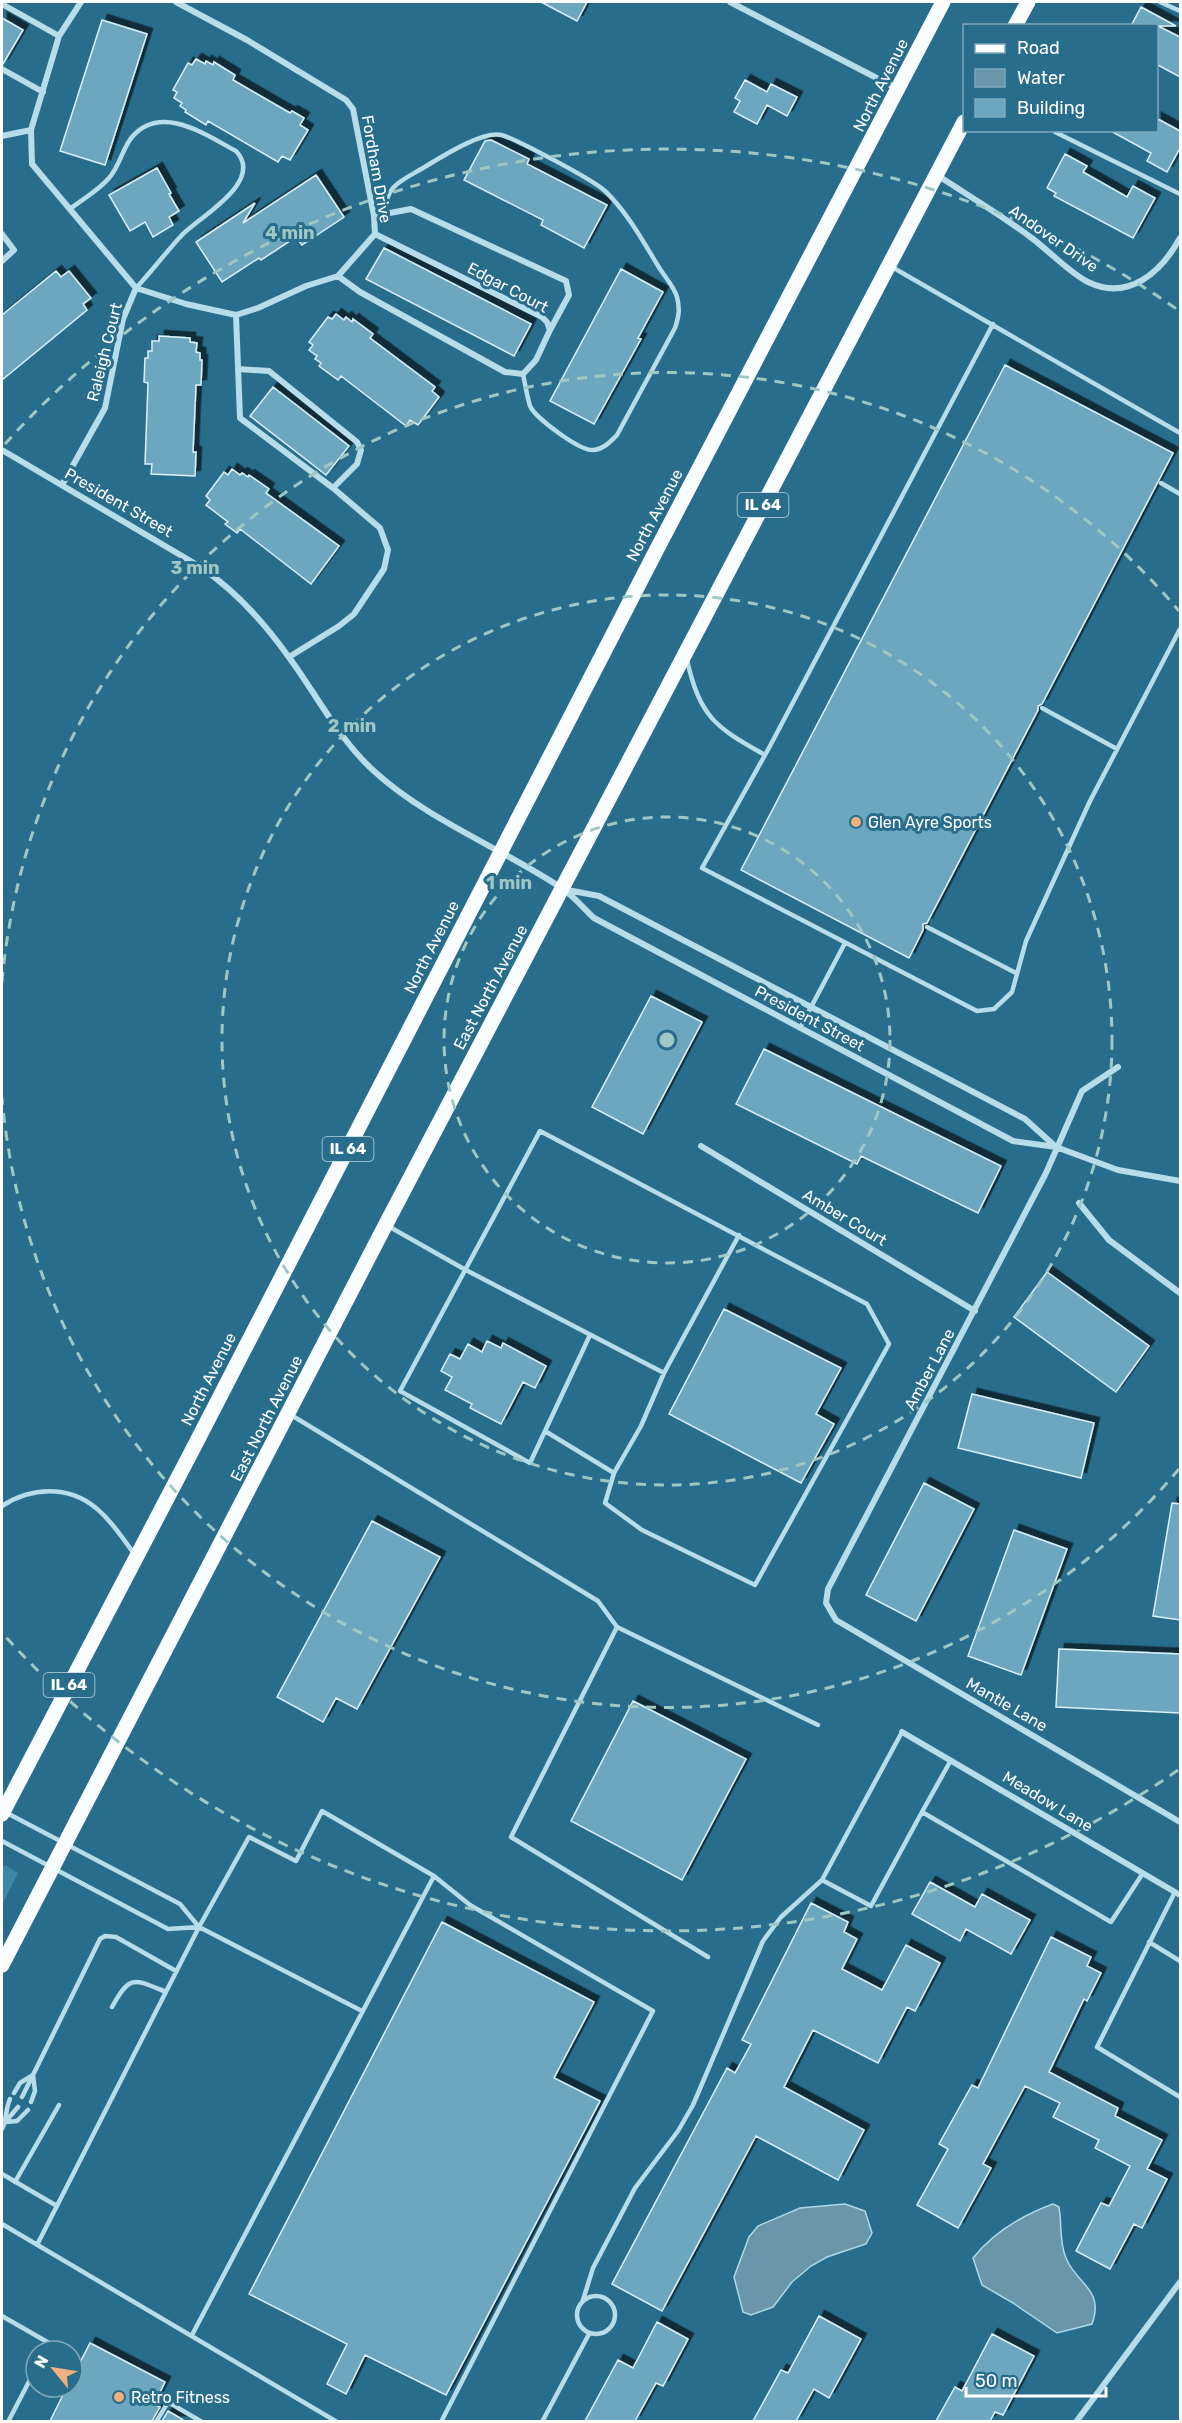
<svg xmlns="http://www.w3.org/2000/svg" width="1182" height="2423" font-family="Rubik,sans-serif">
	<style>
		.green { fill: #3a88a6 }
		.water { fill: #6997a9; stroke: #acd9ea; stroke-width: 1.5 }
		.building { fill: #6ca7bf; stroke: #dbf0f8; stroke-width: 1.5; filter: url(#shadow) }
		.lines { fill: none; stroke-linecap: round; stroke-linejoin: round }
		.lane { stroke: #b7dcea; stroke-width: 4.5 }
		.street { stroke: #b7dcea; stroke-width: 6 }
		.primary { stroke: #fafdff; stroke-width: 15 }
		.ring { fill: none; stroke: #9fc8c5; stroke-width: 3; stroke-dasharray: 10 8 }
		.poi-dot { fill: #f1b17e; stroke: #286e8c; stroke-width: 2 }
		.labels { text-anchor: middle; stroke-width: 6; stroke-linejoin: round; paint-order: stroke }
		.shield { fill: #286e8c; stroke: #bed4dc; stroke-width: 1.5 }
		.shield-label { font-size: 15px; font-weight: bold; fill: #fff }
		.street-label { font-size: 16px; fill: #fff; stroke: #286e8c }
		.poi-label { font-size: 16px; fill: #fff; stroke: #286e8c; text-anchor: start }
		.centre { fill: #9fc8c5; stroke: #286e8c; stroke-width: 3 }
		.ring-label { font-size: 18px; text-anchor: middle; font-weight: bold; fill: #9fc8c5; stroke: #286e8c; stroke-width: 6; stroke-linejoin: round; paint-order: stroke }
	</style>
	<defs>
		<filter id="shadow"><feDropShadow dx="5.5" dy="-5.5" stdDeviation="0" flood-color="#0009"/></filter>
	</defs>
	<rect width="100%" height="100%" fill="#286e8c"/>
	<!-- green -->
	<path class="green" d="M5 1865 18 1873 2 1905V1868Z"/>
	<!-- water -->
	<path class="water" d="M845 2204 865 2211 872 2233 866 2244 827 2257 811 2266 792 2282 773 2307 751 2315 743 2312 734 2277 749 2237 758 2226 800 2208Z
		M1053 2204 1059 2207C1062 2224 1059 2242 1066 2258 1076 2284 1105 2289 1092 2324L1057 2333 1013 2303 982 2285 973 2258C994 2232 1023 2215 1053 2204Z"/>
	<!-- building -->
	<path class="building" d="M541 2H587L577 21Z
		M1141 7 1176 26H1158L1180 37V77L1156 64V26H1131Z
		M2 18 23 30 3 64H2Z
		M102 20 147 34 105 165 60 151Z
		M196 59 205 64 206 61 213 65 214 62 235 75 233 80 290 113 292 111 304 118 300 125 308 130 290 160 282 156 278 162 208 121 206 125 185 112 186 110 180 106 182 103 174 98 177 92 173 90 188 63 192 65Z
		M745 80 767 92 771 84 797 97 787 116 767 105 757 124 734 112 740 101 735 98Z
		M1156 118 1180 131V148L1167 172 1147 161 1151 153 1109 130H1156Z
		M491 140 529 159 527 164 607 205 584 248 541 225 543 220 464 180 485 141Z
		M1065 154 1087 166 1083 172 1127 197 1133 186 1155 198 1133 238 1054 196 1056 193 1047 188Z
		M157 168 171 193 169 194 179 211 169 217 173 225 153 237 145 222 130 231 109 195Z
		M316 175 344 217 302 245 296 237 261 260 259 258 222 282 196 242 255 203 243 223Z
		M384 248 531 324 514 356 366 279Z
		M621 269 663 292 638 338 641 339 594 424 550 401Z
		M56 271 61 277 69 271 91 298 83 304 87 310 2 380V315Z
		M336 314 344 320 346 317 352 322 353 319 373 334 370 338 435 387 432 391 439 397 418 425 410 420 406 426 341 376 338 380 319 366 321 363 315 359 317 356 309 350 313 345 309 342 328 317 332 319Z
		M159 336 190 338V342L197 343 196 352 200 353V360H202L201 385H196L193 452H196L195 476 151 474 152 464H145L148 383 144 382 145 358H148V351H152V341H159Z
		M1005 365 1173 453 1042 704 1038 706V710L927 923 923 924V930L909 958 741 870Z
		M273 387 349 446 326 475 250 416Z
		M232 469 240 475 242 473 248 477 249 475 269 489 266 493 339 546 311 584 240 529 237 533 225 524 228 522 206 505 210 500 206 496 224 472 228 475Z
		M651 996 702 1022 643 1134 592 1107Z
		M764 1049 1001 1166 978 1213 861 1156 857 1164 736 1104Z
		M1047 1272 1149 1346 1116 1392 1014 1317Z
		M724 1309 841 1368 816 1414 834 1424 801 1483 669 1414Z
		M487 1341 501 1348 503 1343 546 1366 535 1388 523 1382 501 1424 470 1408 472 1404 445 1390 452 1377 441 1371 450 1354 460 1359 468 1344 482 1352Z
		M972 1394 1094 1423 1081 1478 958 1448Z
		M924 1483 974 1509 916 1621 866 1595Z
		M1172 1503 1180 1504V1620L1153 1616Z
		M372 1521 440 1557 357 1709 336 1698 323 1722 277 1697Z
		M1014 1530 1067 1549 1021 1675 968 1656Z
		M1059 1649 1180 1654V1713L1056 1707Z
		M633 1701 746 1759 682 1880 571 1821Z
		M930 1882 975 1907 982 1894 1030 1920 1011 1954 966 1929 960 1941 912 1914Z
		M811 1903 848 1922 844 1932 857 1939 842 1969 882 1990 906 1945 940 1963 915 2011 907 2007 878 2063 813 2030 784 2087 864 2130 838 2180 756 2136 662 2311 612 2284 727 2068 735 2073 751 2044 742 2040Z
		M442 1922 594 2002 554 2078 600 2101 446 2395 365 2355 346 2394 327 2384 347 2344 249 2294Z
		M1051 1937 1091 1957 1087 1966 1101 1973 1087 2001 1084 1999 1049 2072 1118 2108 1115 2116 1162 2140 1147 2169 1167 2179 1142 2228 1134 2224 1110 2269 1076 2251 1101 2203 1109 2206 1130 2166 1095 2148 1099 2140 1053 2117 1060 2103 1025 2086 983 2164 991 2168 958 2228 917 2205 948 2149 939 2144 972 2085 978 2088Z
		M819 2316 861 2339 829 2398 814 2389 796 2421H753L781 2370 788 2373Z
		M657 2322 688 2339 663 2386 656 2383 635 2421H585L618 2360 633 2368Z
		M992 2334 1034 2356 1003 2415 995 2412 990 2421H936L955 2387 962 2391Z
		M90 2343 165 2382 154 2404 160 2407 152 2421H50L67 2387H72V2378Z
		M168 2411 185 2421H162Z"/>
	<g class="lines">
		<!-- lane -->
		<path class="lane" d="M1160 2 1180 11
			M1055 132 1180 194
			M70 209C83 199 99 190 109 178 120 166 122 149 132 137 161 103 206 135 236 151 265 182 199 217 182 235 166 252 152 271 136 288
			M386 214C384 186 401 181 423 168 440 158 481 131 501 135 515 138 595 181 605 191 628 213 644 243 660 269 666 278 674 287 677 297 680 309 679 316 675 328L617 435C611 441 604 449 594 450 581 452 535 418 530 406 527 396 525 384 523 374
			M892 267 1180 433
			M993 324 770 746 702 868 977 1011 994 1009 1012 992 1026 941 1090 801 1180 629
			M1161 483 1180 494
			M687 660C700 717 715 727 765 755
			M1042 708 1117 749
			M927 927 1016 973
			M800 1028 845 943
			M388 1226 464 1269 664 1373
			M590 1335 530 1463 400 1391 540 1131 867 1304 889 1344 755 1585 642 1530 605 1503 614 1473 641 1426 664 1373 739 1235
			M291 1415 598 1601 617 1627 818 1725
			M545 1431 614 1473
			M2 1506C31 1487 68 1485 96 1508 112 1521 123 1539 135 1555
			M617 1627 511 1837 708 1957
			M902 1732 822 1880 871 1906 922 1812 1111 1922 1143 1873
			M5 1812 180 1904 199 1927 362 2011
			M922 1812 951 1760
			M2 1841 168 1929 199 1927
			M1175 1892 1097 2047 1180 2097
			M1149 1942 1180 1961
			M112 2007C130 1974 134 1979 166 1992
			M14 2093 20 2083 33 2075 100 1939 105 1936 116 1937 176 1971
			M22 2097 33 2075
			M31 2102 35 2091 33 2075
			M6 2121 18 2107
			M6 2122 17 2121 28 2110
			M2 2129C7 2120 5 2110 10 2099
			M2 2174 57 2206
			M15 2182 59 2105
			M2 2224 337 2422
			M37 2245 199 1927 249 1837 296 1861 322 1811 434 1876 470 1905 653 2011 441 2422
			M577 2315a19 19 0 1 1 38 0a19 19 0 1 1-38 0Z
			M583 2300 593 2268 635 2188 678 2131 693 2105 763 1941 781 1917 822 1880
			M2 2316 49 2343 45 2351
			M192 2335 434 1876
			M8 2422 36 2368
			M156 2422 168 2402 202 2422
			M542 2422 589 2334"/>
		<!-- street -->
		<path class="street" d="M81 2 59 36 31 130 32 164 136 288 186 304 236 315 258 308 306 286 338 276 375 234 374 216 353 109 346 100 247 40 176 2
			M730 2 898 89
			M2 4 59 36
			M2 69 43 92
			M2 136 31 130
			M937 175C969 196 1003 216 1033 239 1049 251 1071 274 1088 282 1129 302 1162 271 1180 238
			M374 216 411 209 566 281 569 295 550 330
			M2 234 14 250 2 261
			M338 276 360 292 505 372 523 374 536 360 550 330 547 322 542 317 375 234
			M236 315 240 418 333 488 380 528 388 550 384 569 354 614 339 626 289 657
			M238 369 269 371 357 442 361 450 357 464 333 488
			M2 450 199 566C235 590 263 621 288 656 317 695 339 740 375 772 428 820 501 848 560 887 573 895 583 908 594 918L1013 1141 1056 1147 1118 1170 1180 1181
			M62 485 105 408 123 319 136 288
			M562 889 599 896 1025 1119 1056 1147
			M1118 1067 1082 1091 1046 1173 828 1589 826 1603 836 1620 1180 1822
			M701 1146 975 1311
			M1079 1203 1109 1240 1180 1293
			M902 1732 1180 1895
			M1076 2422 1180 2282"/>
		<!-- primary -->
		<path class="primary" d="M1015 26 1028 2
			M2 1814 195 1445 657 549 943 2
			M2 1965 386 1224 964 122"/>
	</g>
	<!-- distance rings -->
	<g class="ring">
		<circle cx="667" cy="1040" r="223"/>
		<circle cx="667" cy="1040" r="445"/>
		<path d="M1179 1469A668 668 0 0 1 2 1098M2 982A668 668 0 0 1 1179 611"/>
		<path d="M1178 1770A891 891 0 0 1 5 1636M5 444A891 891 0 0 1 1178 310"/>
	</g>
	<!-- markers -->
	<g class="poi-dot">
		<circle cx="856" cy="822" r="6"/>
		<circle cx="119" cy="2397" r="6"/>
	</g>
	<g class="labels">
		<!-- shield labels -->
		<g class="shield">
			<rect x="737.5" y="493" width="51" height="24" rx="4.5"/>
			<rect x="322.5" y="1137" width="51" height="24" rx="4.5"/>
			<rect x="43.5" y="1673" width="51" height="24" rx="4.5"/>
		</g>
		<g class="shield-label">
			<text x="763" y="510">IL 64</text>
			<text x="348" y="1154">IL 64</text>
			<text x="69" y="1690">IL 64</text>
		</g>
		<!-- street labels -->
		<g class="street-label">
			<text transform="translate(880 85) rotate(-63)" y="6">North Avenue</text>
			<text transform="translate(377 169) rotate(80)" y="6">Fordham Drive</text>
			<text transform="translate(1054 238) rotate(35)" y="6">Andover Drive</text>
			<text transform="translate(508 287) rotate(28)" y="6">Edgar Court</text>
			<text transform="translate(104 352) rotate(-76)" y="6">Raleigh Court</text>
			<text transform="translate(119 502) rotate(30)" y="6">President Street</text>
			<text transform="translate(654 515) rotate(-62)" y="6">North Avenue</text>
			<text transform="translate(431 947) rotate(-63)" y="6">North Avenue</text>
			<text transform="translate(490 987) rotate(-62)" y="6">East North Avenue</text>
			<text transform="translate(810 1018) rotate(28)" y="6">President Street</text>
			<text transform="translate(845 1217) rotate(31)" y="6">Amber Court</text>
			<text transform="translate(929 1369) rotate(-62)" y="6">Amber Lane</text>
			<text transform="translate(208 1379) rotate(-63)" y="6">North Avenue</text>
			<text transform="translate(266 1418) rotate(-63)" y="6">East North Avenue</text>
			<text transform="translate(1007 1704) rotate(30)" y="6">Mantle Lane</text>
			<text transform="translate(1048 1801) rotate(31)" y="6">Meadow Lane</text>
		</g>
		<!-- poi labels -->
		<g class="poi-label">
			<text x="868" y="828">Glen Ayre Sports</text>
			<text x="131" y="2403">Retro Fitness</text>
		</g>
	</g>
	<circle cx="667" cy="1040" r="9" class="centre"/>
	<g class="ring-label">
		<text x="290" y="239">4 min</text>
		<text x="195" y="574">3 min</text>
		<text x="352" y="732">2 min</text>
		<text x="509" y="889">1 min</text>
	</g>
	<!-- border -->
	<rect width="1182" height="2423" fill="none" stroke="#ffffff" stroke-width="6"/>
	<!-- legend -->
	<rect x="963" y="24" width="195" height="108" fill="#286e8c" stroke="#7ea8ba" stroke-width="1.5"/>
	<rect x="975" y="44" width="30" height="9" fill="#fafdff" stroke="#7ea8ba" stroke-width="1.5"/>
	<text x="1017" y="54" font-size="18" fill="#ffffff">Road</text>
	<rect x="975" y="69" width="30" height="18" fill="#6997a9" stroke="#7ea8ba" stroke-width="1.5"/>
	<text x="1017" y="84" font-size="18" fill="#ffffff">Water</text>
	<rect x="975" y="99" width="30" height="18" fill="#6ca7bf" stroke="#7ea8ba" stroke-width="1.5"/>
	<text x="1017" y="114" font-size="18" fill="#ffffff">Building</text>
	<!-- north arrow -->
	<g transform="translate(54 2369) rotate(300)"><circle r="28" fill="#286e8c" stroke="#7ea8ba" stroke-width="1.5"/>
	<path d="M0-4.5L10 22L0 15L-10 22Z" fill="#f1b17e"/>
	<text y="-9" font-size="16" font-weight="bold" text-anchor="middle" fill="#ffffff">N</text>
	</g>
	<!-- scale -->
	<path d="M966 2387v9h140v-9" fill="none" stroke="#ffffff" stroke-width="3"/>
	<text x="975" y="2387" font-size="18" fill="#ffffff" stroke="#286e8c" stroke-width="4.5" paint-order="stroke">50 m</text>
</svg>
